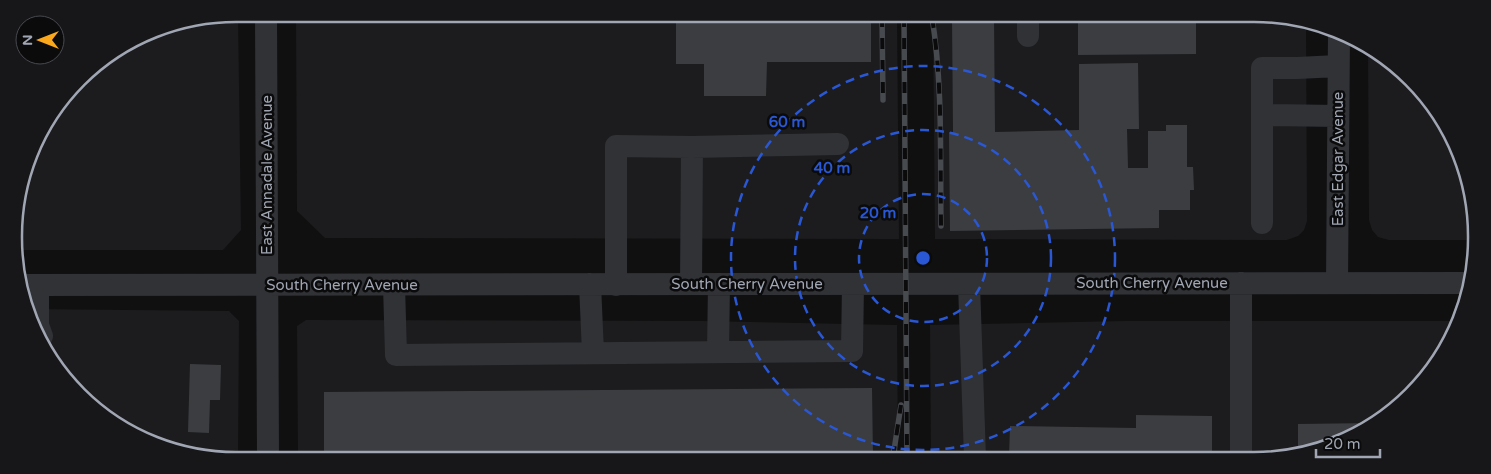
<svg xmlns="http://www.w3.org/2000/svg" width="1491" height="474" font-family="'Varela Round',sans-serif">
	<style>
		.built { fill: #1c1c1e }
		.building { fill: #3b3d41 }
		.lines { fill: none; stroke-linecap: round; stroke-linejoin: round }
		.minor { stroke: #303236; stroke-width: 22 }
		.rail-casing { stroke: #474a4f; stroke-width: 5.5 }
		.rail { stroke: #0b0b0c; stroke-width: 4; stroke-dasharray: 11; stroke-linecap: butt }
		.ring { fill: none; stroke: #2a57d4; stroke-width: 2.5; stroke-dasharray: 9 6 }
		.labels { text-anchor: middle; stroke-width: 5; stroke-linejoin: round; paint-order: stroke }
		.street-label { font-size: 15px; fill: #a0a6b3; stroke: #0b0b0c }
		.rim { fill: none; stroke: #a0a6b3; stroke-width: 2.5 }
		.centre { fill: #2a57d4; stroke: #0b0b0c; stroke-width: 2.5 }
		.ring-label { font-size: 15px; text-anchor: middle; font-weight: bold; fill: #2a57d4; stroke: #0b0b0c; stroke-width: 5; stroke-linejoin: round; paint-order: stroke }
	</style>
	<rect width="100%" height="100%" fill="#101011"/>
	<!-- built -->
	<path class="built" d="M238 14 241 230 223 250H18L16 208 37 138 90 69 152 31Z
		M296 14 897 16 899 239 325 238 297 211Z
		M933 17 1298 18 1306 21 1307 221 1304 230 1298 236 1287 240 935 239Z
		M1368 47 1378 52 1440 113 1473 194V240H1389L1378 237 1372 230 1369 220Z
		M28 309 229 311 239 321 238 456H193L113 423 60 373Z
		M306 320 702 321 897 325 898 457 298 456 297 326Z
		M1125 321H1458L1447 348 1412 395 1353 437 1283 458H931L930 325Z"/>
	<!-- building -->
	<path class="building" d="M676 16H871V62H767L766 96H704V64H676Z
		M952 17H994L995 132 1079 130V64L1138 63 1139 129H1127L1128 168H1148V131H1166V125H1187V167H1193L1194 190H1190V210H1159V228L950 231 949 132H953Z
		M1078 17 1196 18V54L1078 55Z
		M190 364 221 365 220 400H210L209 433 188 432Z
		M872 388 873 457 324 456V392Z
		M1136 415 1212 416V458H1009L1010 426 1136 428Z
		M1373 423 1353 437 1298 454V424Z"/>
	<g class="lines">
		<!-- minor -->
		<path class="minor" d="M266 14 268 456
			M1028 36V17
			M1338 66 1297 68H1262V115L1338 116
			M1262 115V223
			M1241 283V458
			M1337 283 1339 35
			M590 284 593 353
			M691 284 692 147 838 144
			M969 284 975 458
			M21 285 1472 283
			M38 285V325L42 336
			M394 285 396 355 852 351 853 284
			M616 285V146L692 147
			M718 352 719 284"/>
		<defs>
			<path id="rail" d="M882 16 883 100
				M904 16 907 457
				M932 17C943 86 940 156 941 226
				M893 457 901 405"/>
		</defs>
		<!-- rail casing -->
		<use href="#rail" class="rail-casing"/>
		<!-- rail -->
		<use href="#rail" class="rail"/>
	</g>
	<!-- distance rings -->
	<g class="ring">
		<circle cx="923" cy="258" r="64"/>
		<circle cx="923" cy="258" r="128"/>
		<circle cx="923" cy="258" r="192"/>
	</g>
	<g class="labels">
		<!-- street labels -->
		<g class="street-label">
			<text transform="translate(1338 159) rotate(-90)" y="5">East Edgar Avenue</text>
			<text transform="translate(267 175) rotate(-90)" y="5">East Annadale Avenue</text>
			<text x="1152" y="288">South Cherry Avenue</text>
			<text x="747" y="289">South Cherry Avenue</text>
			<text x="342" y="290">South Cherry Avenue</text>
		</g>
	</g>
	<!-- crop -->
	<path d="M0 0H1491V474H0ZM236 22H1254A214 214 0 0 1 1468 236V238A214 214 0 0 1 1254 452H236A214 214 0 0 1 22 238V236A214 214 0 0 1 236 22Z" fill="#171719" fill-rule="evenodd"/>
	<path class="rim" d="M236 22H1254A214 214 0 0 1 1468 236V238A214 214 0 0 1 1254 452H236A214 214 0 0 1 22 238V236A214 214 0 0 1 236 22Z"/>
	<circle cx="923" cy="258" r="8" class="centre"/>
	<g class="ring-label">
		<text x="787" y="127">60 m</text>
		<text x="832" y="173">40 m</text>
		<text x="878" y="218">20 m</text>
	</g>
	<!-- north arrow -->
	<g transform="translate(40 40) rotate(270)"><circle r="24" fill="#0b0b0c" stroke="#47494f"/>
	<path d="M0-4L9 19L0 12L-9 19Z" fill="#fca81c"/>
	<text y="-8" font-size="14" font-weight="bold" text-anchor="middle" fill="#a0a6b3">N</text>
	</g>
	<!-- scale -->
	<path d="M1316 449v8h64v-8" fill="none" stroke="#a0a6b3" stroke-width="2.5"/>
	<text x="1324" y="449" font-size="15" fill="#a0a6b3" stroke="#0b0b0c" stroke-width="4" paint-order="stroke">20 m</text>
</svg>
